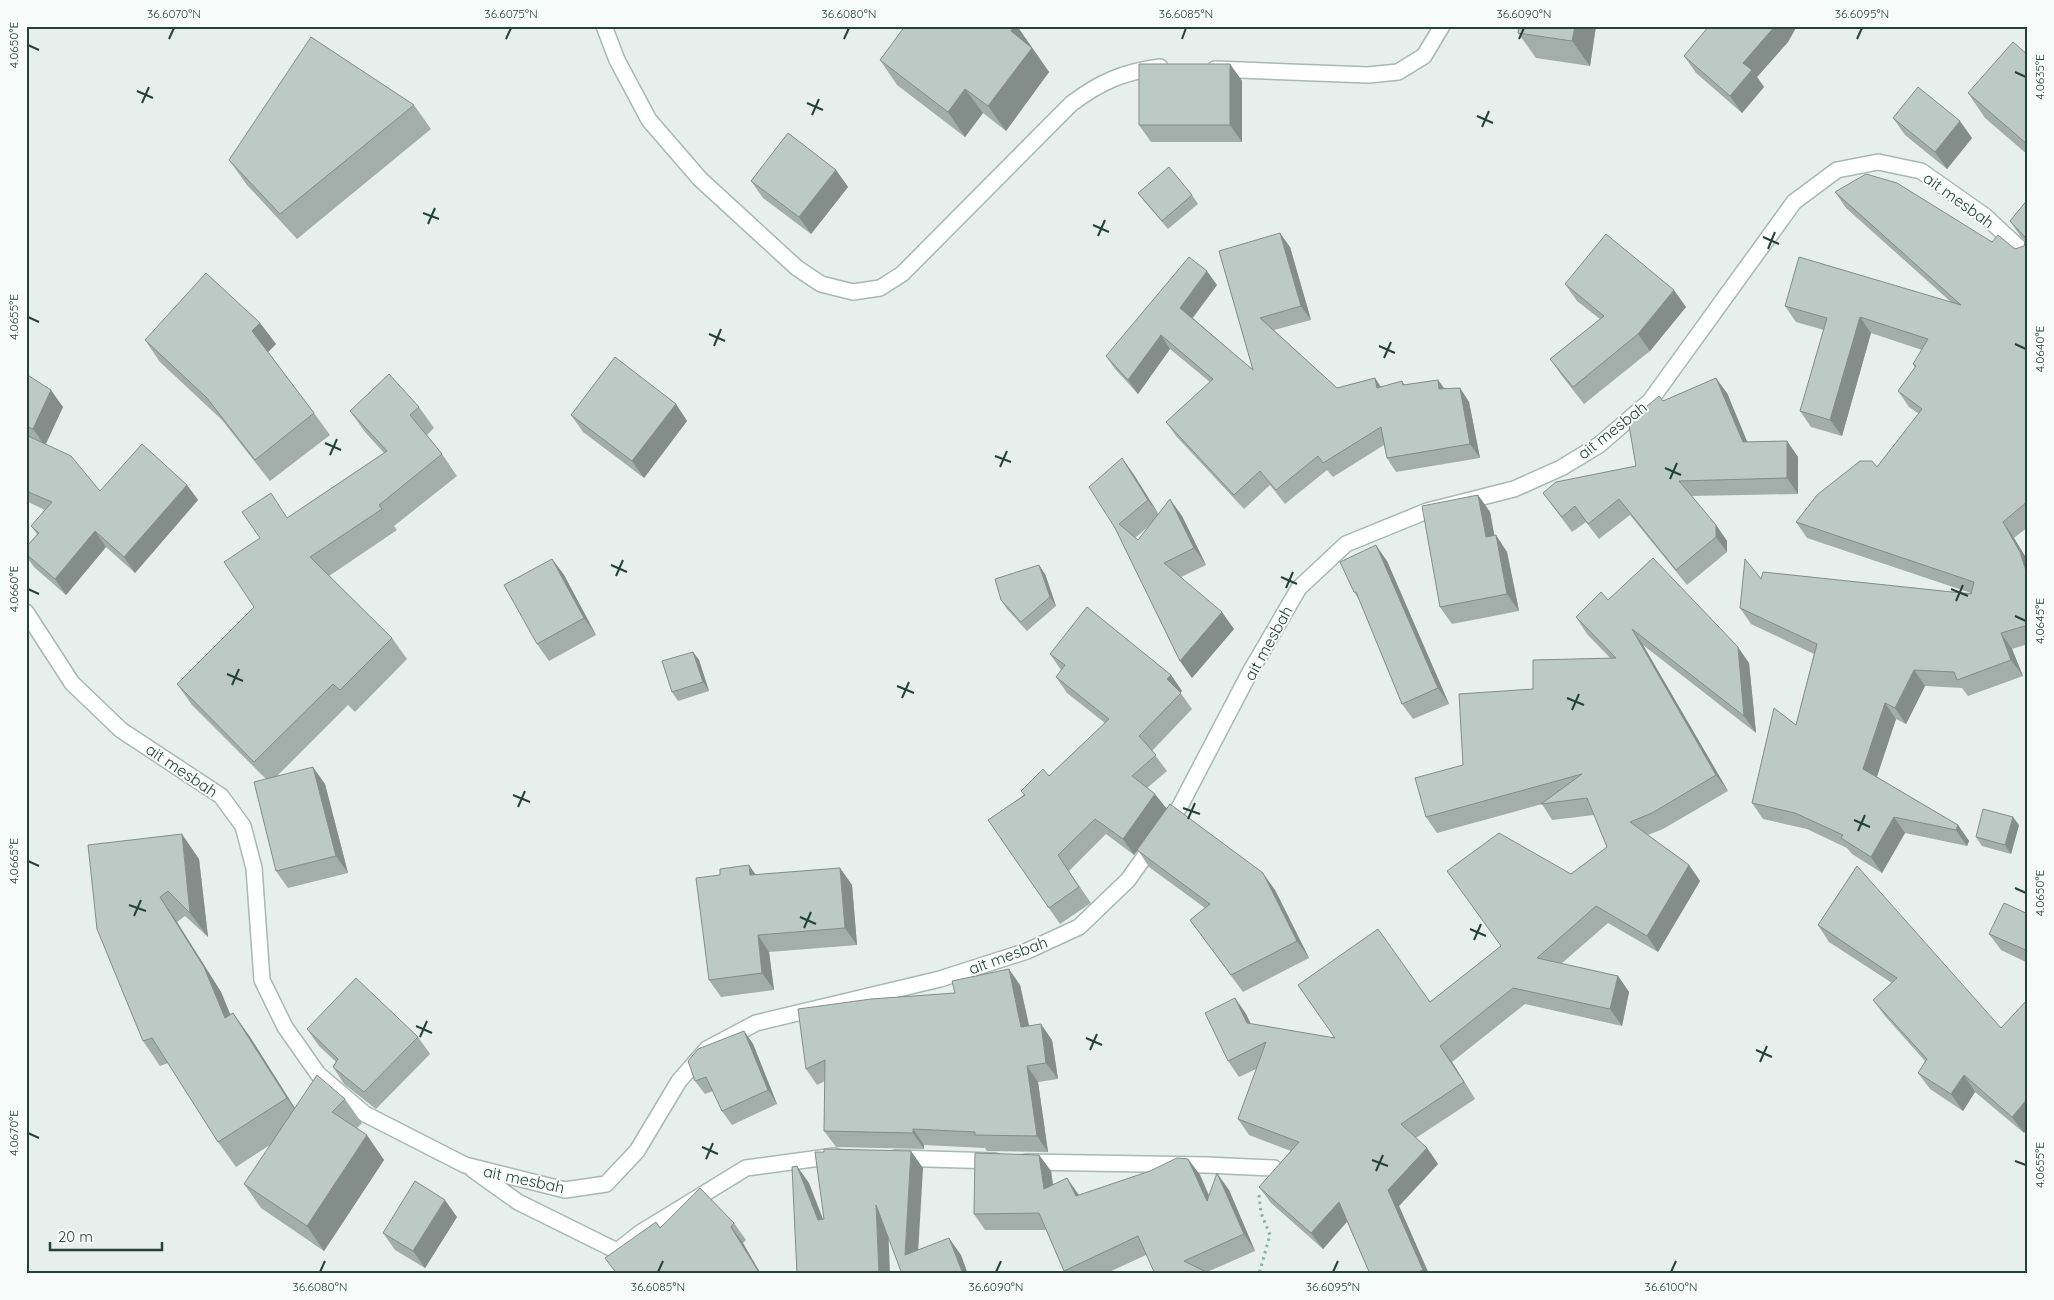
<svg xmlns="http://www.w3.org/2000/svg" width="2054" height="1300" font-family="Quicksand,sans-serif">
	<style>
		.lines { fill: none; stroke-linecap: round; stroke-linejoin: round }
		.minor-casing { stroke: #a8b8b2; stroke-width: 18 }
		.path { stroke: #86b3a5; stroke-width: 3; stroke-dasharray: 2.5 4; stroke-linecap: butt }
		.minor { stroke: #fff; stroke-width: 15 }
		.wall { fill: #a1aea9; fill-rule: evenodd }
		.shaded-wall { fill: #838d89 }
		.building { fill: #bbcac4; stroke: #838d89 }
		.ticks { fill: none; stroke: #24423a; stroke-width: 2 }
		.labels { text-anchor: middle; stroke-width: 4; stroke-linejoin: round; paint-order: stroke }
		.street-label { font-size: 16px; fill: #24423a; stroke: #f7fbf9 }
		.neatline { fill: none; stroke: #24423a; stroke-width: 2 }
		.ticks-label { font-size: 12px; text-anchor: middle; fill: #24423a }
	</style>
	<rect width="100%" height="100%" fill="#e6efeb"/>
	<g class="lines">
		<defs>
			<path id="minor" d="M604 26 617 60 649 120 700 179 797 268 821 284 853 292 880 288 902 274 1071 104C1100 82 1123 72 1160 67
				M1215 69 1368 75 1398 72 1424 56 1442 26
				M26 612 72 683 121 730 221 796 243 826 254 868 262 980 285 1027 318 1074 365 1114 465 1165 565 1190 606 1184 637 1151 679 1081 707 1049 756 1023 940 979 1027 951 1079 927 1128 880 1179 808 1250 672 1299 588 1346 544 1427 511 1514 489 1561 468 1599 445 1650 401 1794 202 1837 170 1878 162 1921 171 1985 216 2028 256
				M896 1158 995 1161
				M1026 1162 1206 1165 1274 1168
				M473 1170 518 1202 617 1251 640 1233 746 1168 835 1156"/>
		</defs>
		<!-- minor casing -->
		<use href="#minor" class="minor-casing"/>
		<!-- path -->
		<path class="path" d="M1259 1195 1261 1213 1270 1235 1259 1274"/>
		<!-- minor -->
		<use href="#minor" class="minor"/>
	</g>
	<!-- wall -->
	<path class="wall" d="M1017 26 1049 72 1006 131 983 113 965 137 897 85 880 60Z
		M1519 26H1596L1590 66 1536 58 1518 33Z
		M1709 26H1797L1788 42 1757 77 1764 87 1742 113 1696 73 1684 56Z
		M2028 55V155L1985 118 1968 93Z
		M1230 64 1242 81V142H1151L1139 125Z
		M414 105 431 129 297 239 247 185 229 160Z
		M1893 118 1972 138 1947 169 1905 135Z
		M836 170 848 187 811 234 763 198 751 181Z
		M1835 192 2015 249 2024 246 2025 241 2021 237 2010 221 2028 199V527L2014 538 2028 561V644L2012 649 2023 676 1968 696 1962 688 1925 686 1906 724 1896 719 1877 777 1958 825 1969 841 1967 846 1905 833 1882 873 1852 854 1847 848 1807 829 1763 819 1752 803 1796 725 1814 654 1751 624 1740 608 1761 579 1971 593 1807 538 1796 522 1877 467 1919 414 1909 407 1898 391 1915 368 1913 364 1922 350 1871 333 1842 436 1811 427 1800 411 1824 330 1796 322 1785 306 1951 302 1846 208Z
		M1138 193 1192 195 1198 204 1168 229 1144 201Z
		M1290 247 1311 320 1274 330 1337 388 1375 378 1381 387 1402 381 1405 385 1438 380 1444 388H1460L1469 402 1480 458 1396 472 1387 458 1384 445 1333 477 1327 470 1285 504 1270 485 1244 509 1176 436 1166 422 1210 382 1170 349 1138 394 1115 369 1106 356 1217 285 1193 318 1253 370 1219 251Z
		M1565 284 1686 307 1650 351 1584 404 1562 376 1550 359 1600 319 1577 301Z
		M260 323 276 344 268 352 314 413 330 435 270 481 222 420 160 362 145 340Z
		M26 374 63 407 45 444 100 491 187 485 198 500 135 573 106 547 66 595 34 567 26 556V547L37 534 31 526 45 510 26 501Z
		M1727 393 1747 442 1787 441 1798 457V494L1692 496 1716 525 1727 541V552L1687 585 1630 515 1599 539 1586 522 1572 532 1543 493 1636 466 1629 421 1663 401Z
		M676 404 687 421 644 478 583 432 571 415Z
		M419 407 434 428 427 435 442 454 457 476 394 526 397 530 329 576 392 638 407 659 355 712 348 705 276 777 325 784 348 873 288 888 276 871 266 779 192 705 177 684 254 607 260 538 288 518 384 453 365 432 350 411Z
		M1122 458 1134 475 1158 514 1182 516 1206 565 1181 577 1234 629 1192 678 1180 661 1115 528ZM1150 525 1138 540 1135 538Z
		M1478 495 1490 512 1494 535 1507 552 1519 611 1452 624 1440 607Z
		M552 559 564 575 596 635 549 661 537 644Z
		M1387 561 1449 704 1413 719 1402 704 1360 601 1354 592Z
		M1045 574 1056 606 1027 631 1007 609 1001 600Z
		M1608 600 1749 663 1756 733 1643 645 1728 791 1663 829 1648 835 1689 865 1700 881 1658 952 1608 923 1561 964 1618 976 1629 992 1622 1026 1525 1004 1452 1062 1475 1099 1416 1138 1427 1148 1438 1164 1399 1206 1429 1274H1370L1347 1222 1323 1249 1271 1203 1259 1187 1291 1151 1249 1135 1238 1119 1256 1069 1239 1077 1228 1061 1235 998 1246 1014 1251 1024 1335 1038 1430 1002 1501 946 1571 874 1607 847 1594 815 1552 820 1542 804 1437 833 1426 817 1463 765 1533 689 1611 659 1587 634 1576 617Z
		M693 652 699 660 709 691 678 701 672 692Z
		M1050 654 1171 675 1182 691 1180 692 1192 709 1152 751 1167 771 1147 788 1166 809 1275 890 1309 958 1243 992 1190 920 1205 908 1149 867 1138 850 1134 855 1106 834 1069 871 1091 903 1060 924 988 820 1024 795 1021 791 1049 776 1105 723 1067 693 1056 677 1061 670Z
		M2019 825 2011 854 1982 846 1976 837Z
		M199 859 208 937 185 916 177 922 221 992 230 1014 233 1013 250 1037 295 1108 345 1099 362 1123 357 1128 384 1160 324 1251 261 1208 244 1184 270 1145 236 1167 218 1142 168 1063 160 1066 143 1041 97 929Z
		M1857 866 2024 1133 1975 1092 1963 1111 1930 1089 1918 1073 1925 1061 1885 1016 1873 1000 1892 983 1829 942 1818 925Z
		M840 868 852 885 857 945 769 952 774 990 721 997 709 980 720 875H756Z
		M2028 914V963L2001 950 1989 934Z
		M1020 985 1029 1026 1052 1040 1058 1079 1038 1082 1048 1152 987 1151 985 1148 924 1145V1149L836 1147 824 1131 825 1081 817 1085 806 1069 955 993Z
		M307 1029 418 1037 430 1054 376 1109 344 1084 333 1067 336 1062 319 1046Z
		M744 1031 753 1044 777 1104 732 1125 722 1111 713 1091 705 1094 695 1081Z
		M1039 1155 1051 1171 1053 1185 1079 1195 1188 1159 1200 1175 1209 1195 1229 1190 1255 1251 1207 1272 1146 1255 1105 1274H1066L1064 1271 1046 1230H985L974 1214Z
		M457 1217 425 1268 395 1250 383 1233Z
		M734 1223 746 1240 743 1243 660 1228Z"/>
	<!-- shaded-wall -->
	<path class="shaded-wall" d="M1014 26H1017L1049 72 1006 131 988 106 1011 31Z
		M1575 26H1596L1590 66 1572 41Z
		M1775 26H1797L1788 42 1757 77 1764 87 1742 113 1730 96 1743 63Z
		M1230 64 1242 81V142L1230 125Z
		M965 89 983 113 965 137 948 112Z
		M1960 121 1972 138 1947 169 1935 152Z
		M836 170 848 187 811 234 799 217Z
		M1280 233 1290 247 1311 320 1301 306Z
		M1207 271 1217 285 1190 321 1180 308Z
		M1674 290 1686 307 1650 351 1638 334Z
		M1860 317 1871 333 1842 436 1830 420Z
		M260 323 276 344 267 353 252 331Z
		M1161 335 1170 349 1138 394 1128 380Z
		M1375 378 1384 392 1377 388Z
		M1716 378 1727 393 1754 458 1743 442Z
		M1438 380 1448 394 1439 389Z
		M1460 388 1469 402 1480 458 1470 444Z
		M51 390 63 407 45 446 33 429Z
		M676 404 687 421 644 478 632 461Z
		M1787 441 1798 457V494L1787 478Z
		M1122 458 1134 475 1160 516 1148 500Z
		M187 485 198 500 135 573 124 557Z
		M1478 495 1490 512 1498 554 1486 537Z
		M1170 499 1182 516 1206 565 1194 548Z
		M2003 522 2014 538 2028 561V577Z
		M1716 525 1727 541V552L1716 537Z
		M95 531 106 547 66 595 55 579Z
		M1496 535 1507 552 1519 611 1507 594Z
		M1376 545 1387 561 1449 704 1438 688Z
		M552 559 564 575 596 635 584 618Z
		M1039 565 1045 574 1056 606 1050 597Z
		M1222 612 1234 629 1192 678 1180 661Z
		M1632 629 1643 645 1728 791 1716 775Z
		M2001 633 2012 649 2023 676 2011 660Z
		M1738 647 1749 663 1756 733 1744 716Z
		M693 652 699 660 709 691 703 682Z
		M1914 670 1925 686 1906 724 1895 708Z
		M1171 675 1182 691 1178 695 1167 679Z
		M1885 703 1896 719 1874 785 1863 769Z
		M313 767 325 784 348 873 336 856Z
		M1155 794 1167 809 1134 855 1123 839Z
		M1894 817 1905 833 1882 873 1871 857Z
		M2013 817 2019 825 2011 854 2005 845Z
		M1958 825 1969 841 1967 846 1956 830Z
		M182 834 199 859 208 937 190 913Z
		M749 865 761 882 750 875Z
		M1689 865 1700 881 1658 952 1647 936Z
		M840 868 852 885 857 945 845 928Z
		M1263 873 1275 890 1309 958 1297 941Z
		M160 897 177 922 221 992 242 1043 225 1018Z
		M758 935 769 952 774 990 762 973Z
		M1009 969 1020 985 1033 1043 1021 1027Z
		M1618 976 1629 992 1622 1026 1610 1009Z
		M1235 998 1246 1014 1258 1039 1247 1023Z
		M233 1013 250 1037 304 1123 287 1098Z
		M1041 1024 1052 1040 1058 1079 1046 1063Z
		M744 1031 753 1044 777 1104 768 1090Z
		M1440 1046 1452 1062 1475 1099 1464 1082Z
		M1027 1066 1038 1082 1048 1152 1037 1136Z
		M1964 1075 1975 1092 1963 1111 1951 1094Z
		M2028 1098V1128L2024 1133 2012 1117Z
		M913 1129 924 1145V1149L913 1133Z
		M367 1135 384 1160 324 1251 307 1226Z
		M1427 1148 1438 1164 1399 1206 1429 1274H1426L1423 1270 1388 1190Z
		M911 1151 923 1168 917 1271 905 1255Z
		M1039 1155 1051 1171 1056 1206 1044 1189Z
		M1188 1159 1200 1175 1218 1218 1207 1201Z
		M797 1166 809 1183 830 1237 818 1220Z
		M1217 1173 1229 1190 1255 1251 1244 1234Z
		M1067 1178 1079 1195 1076 1196Z
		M445 1200 457 1217 425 1268 413 1251Z
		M1339 1202 1350 1218 1323 1249 1311 1233Z
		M876 1205 888 1222 890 1274H879Z
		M731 1227 743 1243 761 1274H760Z
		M949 1238 961 1255 968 1274H963Z"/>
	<!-- building -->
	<path class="building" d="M905 26H1014L1011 31 1032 48 988 106 965 89 948 112 880 60Z
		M1519 26H1575L1572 41 1518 33Z
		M1709 26H1775L1743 63 1752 70 1730 96 1684 56Z
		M311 37 414 105 280 214 229 160Z
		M2013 42 2028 55V145L1968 93Z
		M1139 64H1230V125H1139Z
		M1918 87 1960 121 1935 152 1893 118Z
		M788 133 836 170 799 217 751 181Z
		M1169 167 1192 195 1162 221 1138 193Z
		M1866 174 1897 183 1992 242 1998 235 2015 249 2024 246 2026 238 2010 221 2028 199V501L2003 522 2020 552 2028 577V625L2001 633 2011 660 1957 680 1954 672 1914 670 1895 708 1885 703 1863 769 1958 825 1956 830 1894 817 1871 857 1841 838 1843 835 1795 813 1752 803 1774 708 1796 725 1817 644 1740 608 1745 559 1761 579 1763 572 1971 594 1974 582 1796 522 1817 495 1860 461H1872L1877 467 1922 409 1898 391 1916 366 1913 364 1928 339 1860 317 1830 420 1800 411 1827 318 1785 306 1799 257 1961 305 1835 192Z
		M1280 233 1301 306 1260 318 1337 388 1375 378 1377 388 1402 381 1403 385 1438 380 1439 389 1460 388 1470 444 1387 458 1381 427 1323 463 1318 456 1276 490 1260 471 1234 495 1166 422 1213 379 1161 335 1128 380 1106 356 1189 257 1207 271 1180 308 1253 370 1219 251Z
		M1606 234 1674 290 1638 334 1573 387 1550 359 1604 316 1565 284Z
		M206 273 260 323 252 331 314 413 255 460 207 398 145 340Z
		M615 357 676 404 632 461 571 415Z
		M26 374 51 390 33 429 26 426Z
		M389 374 419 407 410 415 442 454 379 505 382 509 310 557 392 638 340 690 333 684 254 762 177 684 254 607 224 562 260 538 242 512 271 493 287 518 387 451 350 411Z
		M1716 378 1743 442 1787 441V478L1679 481 1716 525V537L1676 570 1619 499 1588 524 1575 506 1562 517 1543 493 1556 482 1636 466 1628 420 1629 421 1659 396 1663 401Z
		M26 435 71 456 100 491 142 444 187 485 124 557 95 531 55 579 26 554V547L39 533 31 526 52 502 26 491Z
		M1122 458 1148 500 1119 524 1138 540 1170 499 1194 548 1164 563 1222 612 1180 661 1115 528 1089 487Z
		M1478 495 1486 537 1496 535 1507 594 1440 607 1422 506Z
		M1376 545 1438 688 1402 704 1356 592H1354L1340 562Z
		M1653 558 1738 647 1744 716 1632 629 1716 775 1652 813 1630 822 1689 865 1647 936 1596 906 1537 958 1618 976 1610 1009 1513 988 1440 1046 1464 1082 1401 1124 1427 1148 1388 1190 1423 1270 1413 1274H1370L1339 1202 1311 1233 1259 1187 1299 1142 1238 1119 1266 1042 1228 1061 1205 1013 1235 998 1247 1023 1335 1038 1298 985 1378 929 1430 1002 1501 946 1447 871 1499 833 1571 874 1607 847 1587 798 1541 804 1582 774 1426 817 1415 778 1463 765 1459 694 1533 689V660L1616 658 1576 617 1601 592 1608 600Z
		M552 559 584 618 537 644 504 585Z
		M1039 565 1050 597 1021 622 1001 600 995 579Z
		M1087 607 1171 675 1167 679 1181 693 1139 736 1156 755 1132 776 1155 794 1123 839 1095 819 1058 855 1079 887 1049 908 988 820 1025 795 1021 791 1043 769 1049 776 1109 719 1056 677 1065 665 1050 654Z
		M693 652 703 682 672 692 662 661Z
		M313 767 336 856 276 871 254 782Z
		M1170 804 1263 873 1297 941 1231 975 1190 920 1210 904 1137 850Z
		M1983 809 2013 817 2005 845 1976 837Z
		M182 834 190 913 168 891 160 897 204 967 225 1018 233 1013 287 1098 218 1142 152 1038 143 1041 97 929 88 845Z
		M749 865 750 875 840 868 845 928 758 935 762 973 709 980 696 878 720 875V869Z
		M1857 866 2001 1028 2028 999V1098L2012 1117 1964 1075 1951 1094 1918 1073 1927 1059 1873 1000 1897 978 1818 925Z
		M2004 903 2028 914V951L1989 934Z
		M1009 969 1021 1027 1041 1024 1046 1063 1027 1066 1037 1136 975 1135V1132L913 1129V1133L824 1131 825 1060 806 1069 798 1009 871 999 955 993 952 981Z
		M356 978 418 1037 364 1092 333 1067 338 1059 307 1029Z
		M744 1031 768 1090 722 1111 706 1077 695 1081 688 1061 698 1049Z
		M317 1075 345 1099 332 1112 367 1135 307 1226 244 1184Z
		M824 1149 911 1151 905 1255 949 1238 963 1274H902L876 1205 879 1274H797L792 1167 797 1166 818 1220 824 1219 815 1152H824Z
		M975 1153 1039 1155 1044 1189 1067 1178 1076 1196 1150 1171 1177 1158 1188 1159 1207 1201 1217 1173 1244 1234 1184 1261 1210 1274H1155L1138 1236 1064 1271 1039 1213 974 1214Z
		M415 1181 445 1200 413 1251 383 1233Z
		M700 1188 734 1223 731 1227 760 1274H617L605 1258 656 1222 660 1228Z"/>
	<!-- ticks -->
	<path class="ticks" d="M169 39 174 28M506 39 511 28M844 39 849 28M1182 39 1186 28M1519 39 1524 28M1857 39 1862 28M28 45 39 50M2015 72 2026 77M137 91 153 98M142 103 149 87M807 103 823 110M812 115 819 99M1477 116 1493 123M1482 127 1489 111M423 213 439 219M428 224 435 208M1093 225 1109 232M1098 236 1105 220M1763 237 1779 244M1768 249 1775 232M28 317 39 322M709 334 725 341M2015 344 2026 349M714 346 721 329M1379 346 1395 353M1384 358 1391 342M325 443 341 450M330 455 337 439M995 456 1011 462M1000 467 1007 451M1665 468 1681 475M1670 479 1677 463M611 565 627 572M616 576 623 560M1281 577 1297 584M1286 588 1293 572M28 589 39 594M1951 589 1968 596M1956 601 1963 585M2015 616 2026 621M227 674 243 681M232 685 239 669M897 686 914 693M902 698 909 682M1567 698 1584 705M1572 710 1579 694M513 795 530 802M518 807 525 791M1183 808 1200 814M1188 819 1195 803M1854 820 1870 827M1858 831 1865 815M28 861 39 866M2015 888 2026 893M129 905 146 911M134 916 141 900M800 917 816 924M804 928 811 912M1470 929 1486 936M1474 940 1481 924M416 1026 432 1033M420 1037 427 1021M1086 1038 1102 1045M1090 1050 1097 1034M1756 1050 1772 1057M1760 1062 1767 1046M28 1133 39 1138M702 1147 718 1154M706 1159 713 1143M1372 1160 1388 1166M2015 1161 2026 1165M1376 1171 1383 1155M320 1272 325 1261M658 1272 663 1261M996 1272 1001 1261M1333 1272 1338 1261M1671 1272 1676 1261"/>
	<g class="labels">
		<!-- street labels -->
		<g class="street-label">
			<text transform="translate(1959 200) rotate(36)" y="6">ait mesbah</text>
			<text transform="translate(1612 430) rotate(-38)" y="6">ait mesbah</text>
			<text transform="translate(1268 643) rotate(-61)" y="6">ait mesbah</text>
			<text transform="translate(182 770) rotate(34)" y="6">ait mesbah</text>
			<text transform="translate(1008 955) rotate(-20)" y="6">ait mesbah</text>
			<text transform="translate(524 1179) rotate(12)" y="6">ait mesbah</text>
		</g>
	</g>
	<!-- border -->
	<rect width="2054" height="1300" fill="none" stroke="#f7fbf9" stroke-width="55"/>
	<!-- scale -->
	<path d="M50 1242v8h112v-8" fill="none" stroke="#24423a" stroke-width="2.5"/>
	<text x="58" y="1242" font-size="15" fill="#24423a" stroke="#f7fbf9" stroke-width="4" paint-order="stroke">20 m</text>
	<rect x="28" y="28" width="1998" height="1244" class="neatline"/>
	<g class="ticks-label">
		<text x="174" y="18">36.6070°N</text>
		<text x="511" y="18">36.6075°N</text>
		<text x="849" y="18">36.6080°N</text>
		<text x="1186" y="18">36.6085°N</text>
		<text x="1524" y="18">36.6090°N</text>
		<text x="1862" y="18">36.6095°N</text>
		<text transform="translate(14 45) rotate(-90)" y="4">4.0650°E</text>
		<text transform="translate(2040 77) rotate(-90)" y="4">4.0635°E</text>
		<text transform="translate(14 317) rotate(-90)" y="4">4.0655°E</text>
		<text transform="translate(2040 349) rotate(-90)" y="4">4.0640°E</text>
		<text transform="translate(14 589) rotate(-90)" y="4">4.0660°E</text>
		<text transform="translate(2040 621) rotate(-90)" y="4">4.0645°E</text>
		<text transform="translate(14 861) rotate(-90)" y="4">4.0665°E</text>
		<text transform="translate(2040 893) rotate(-90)" y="4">4.0650°E</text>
		<text transform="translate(14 1133) rotate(-90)" y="4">4.0670°E</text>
		<text transform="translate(2040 1165) rotate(-90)" y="4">4.0655°E</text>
		<text x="320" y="1291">36.6080°N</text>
		<text x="658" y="1291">36.6085°N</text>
		<text x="996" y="1291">36.6090°N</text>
		<text x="1333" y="1291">36.6095°N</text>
		<text x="1671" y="1291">36.6100°N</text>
	</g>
</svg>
